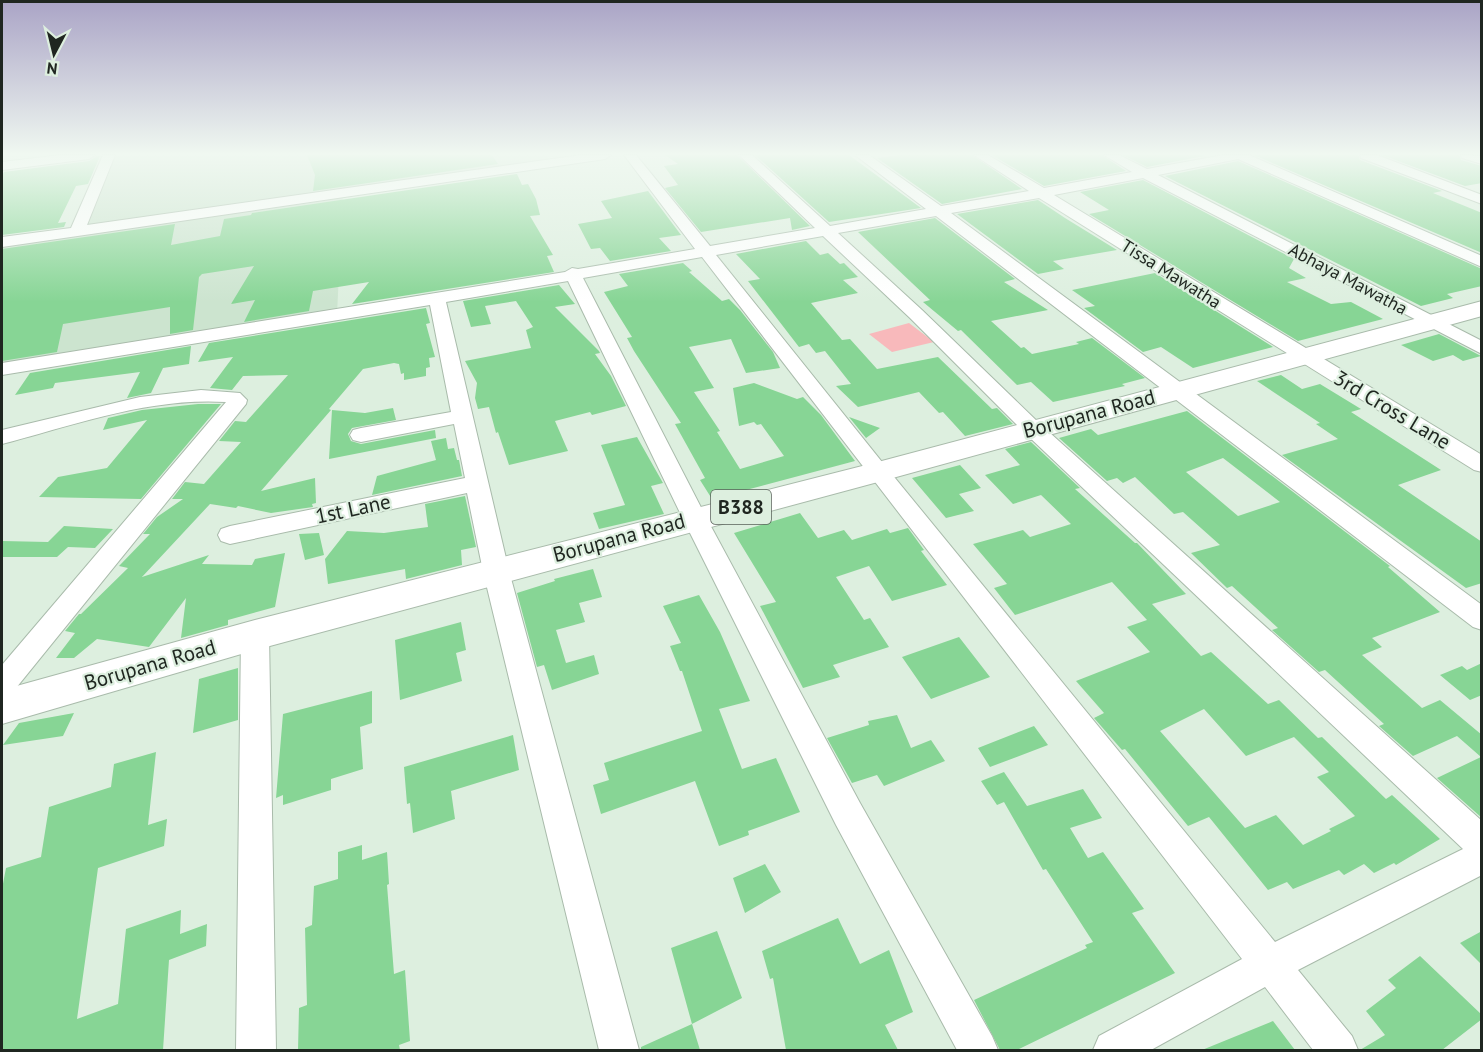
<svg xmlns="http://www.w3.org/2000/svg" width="1483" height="1052" font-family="'PT Sans',sans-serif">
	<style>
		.built { fill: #cce4cf }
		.green { fill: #f8b9bb }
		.building { fill: #87d595; fill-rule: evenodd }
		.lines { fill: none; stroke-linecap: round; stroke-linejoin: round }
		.minor-casing { stroke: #a9bbab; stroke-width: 2 }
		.primary-casing { stroke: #a9bbab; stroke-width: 2 }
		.minor { fill: #fff; fill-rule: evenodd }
		.primary { fill: #fff; fill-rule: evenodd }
		.labels { text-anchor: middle; stroke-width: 4.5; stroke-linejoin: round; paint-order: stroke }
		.far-street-label { font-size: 18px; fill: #1f2620; stroke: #ddefdf }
		.shield { fill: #ddefdf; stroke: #586259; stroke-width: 1.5 }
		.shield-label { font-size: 20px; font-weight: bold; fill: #1f2620 }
		.street-label { font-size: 21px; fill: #1f2620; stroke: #ddefdf }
	</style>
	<rect width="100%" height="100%" fill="#ddefdf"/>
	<!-- built -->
	<path class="built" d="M112 155H546L550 162 343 192 337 314 2 367V243L86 227Z"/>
	<!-- green -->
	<path class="green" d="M909 323 934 342 892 352 869 334Z"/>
	<!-- building -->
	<path class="building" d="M307 155H492L498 164 313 191 315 175Z
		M665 155H737L810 226 792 230 790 218 701 232 665 188 678 185 664 166 678 164Z
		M755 155H849L921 208 829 222Z
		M901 155H972L1022 189 942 204 877 158Z
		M992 155H1102L1126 171 1044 186Z
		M1123 155H1201L1204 156 1147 167Z
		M1254 155H1358L1360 160 1442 191 1433 193 1482 213V253Z
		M1382 155H1459L1461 160 1482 166V183L1465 186Z
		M97 156H100L88 184 76 186 58 223 66 222 64 227 2 235V176L4 172 89 161Z
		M1238 161 1482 269V286L1447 294 1453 298 1421 306 1165 176Z
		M517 174 522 185 528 184 536 199 540 215 530 216 553 255 547 256 554 272 352 304 369 282 313 291 309 311 244 322 255 300 231 304 254 266 202 274 199 277 193 330 170 334V307L63 324 57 352 2 361V249L175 224 171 245 220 236 224 219 251 215 252 213Z
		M1143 180 1294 259 1289 268 1306 278 1287 282 1331 304 1351 302 1383 319 1298 341 1089 214 1109 210 1080 192Z
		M648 191 681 235 659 238 671 251 610 261 600 248 591 249 578 224 612 218 601 201Z
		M1038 200 1065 218 1117 250 1053 261 1064 269 1038 274 957 214Z
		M935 218 1015 279 1004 282 1048 310 991 321 1021 348 1024 347 1032 354 1079 344 1076 342 1092 338 1145 378 1122 384 1125 386 1053 402 1031 382 1017 385 961 330 958 331 923 302 930 300 858 232Z
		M806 241 820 255 828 253 840 264 844 263 858 277 843 280 858 293 811 303 842 340 850 339 877 369 938 357 992 409 997 408 1013 424 965 436 943 412 939 413 919 392 858 407 836 386 851 384 825 351 816 353 809 344 799 347 748 281 760 279 736 254Z
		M683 263 692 271 689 272 722 301 729 299 740 310 773 352 780 368 746 373 731 339 689 347 714 388 694 392 720 431 717 432 740 469 784 456 761 424 757 425 754 422 739 426 733 388 754 383 797 399 803 397 821 415 855 461 712 499 700 480 705 478 675 424 681 423 634 351 627 338 632 337 604 292 628 286 619 274Z
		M1155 273 1273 347 1193 368 1161 347 1143 352 1084 308 1095 306 1072 290Z
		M559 285 575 304 555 307 599 351 600 353 595 354 611 376 626 406 592 415 590 412 555 421 568 451 509 465 498 432 496 433 489 407 478 409 475 398 477 383 465 361 531 348 526 330 533 327 516 301 485 306 491 324 471 327 463 301Z
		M426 308 430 323 426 324 435 357 429 358 430 367 426 368V376L404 380V373L401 374 399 364 394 363 363 369 329 409 331 410 261 491 315 478 316 503 312 504 313 507 271 513 238 506 236 508 210 504 142 577 209 555 202 564 252 565 255 559 285 553 275 607 228 620V625L181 638 186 598 149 647 97 639 74 658H56L75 633 65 631 79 614H81L128 568 119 566 150 534H143L157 517 183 499H172L185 482 204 484 241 442 219 441 235 421 246 422 288 375 243 376 232 390 210 388 233 357 198 362 209 343Z
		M1439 334 1481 356 1463 361 1453 355 1433 361 1401 345Z
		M191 346 189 364 163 368 151 393 127 398 140 372 55 383 53 388 15 395 30 373Z
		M1281 375 1302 389 1320 384 1361 409 1351 412 1441 470 1398 485 1482 542V583L1466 588 1282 455 1338 439 1316 424 1320 423 1257 381Z
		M198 404H221L141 499 39 497 58 477 107 468 147 420 103 430 108 418 142 410Z
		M393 408 396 420 352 428 348 434 351 441 361 444 435 430 436 438 329 459 332 410 365 413Z
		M1187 411 1390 566 1388 567 1440 612 1372 638 1382 647 1362 655 1422 708 1440 700 1482 735V818L1437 778 1481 757 1457 736 1413 756 1379 726 1384 724 1325 670 1319 672 1272 630 1278 628 1232 586 1227 588 1191 553 1220 545 1183 512 1174 514 1135 477 1123 483 1117 478 1107 481 1059 438 1091 429 1098 435ZM1223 458 1280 502 1238 516 1186 472Z
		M849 417 880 428 866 438Z
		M637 437 663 483 651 486 664 514 599 529 593 513 625 505 601 445Z
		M446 438 448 449 454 448 457 460H459L462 476 372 495 377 476 436 460 431 441Z
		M1031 442 1080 488 1075 489 1135 543H1137L1186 594 1152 604 1201 656 1211 652 1268 704 1279 700 1318 738 1322 737 1386 799 1392 795 1440 839 1396 865 1394 863 1374 873 1364 864 1344 875 1339 870 1293 889 1287 882 1268 890 1209 817 1188 826 1125 749 1122 750 1094 718 1104 713 1076 681 1150 652 1127 627 1147 620 1112 582 1015 615 994 588 1007 584 973 544 1023 530 1030 537 1071 524 1041 495 1013 504 985 475 1020 465 1005 449ZM1204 709 1246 756 1294 737 1329 772 1317 777 1355 816 1329 829 1331 831 1303 845 1276 815 1245 828 1160 731Z
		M960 465 981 488 959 494 974 511 946 518 912 478Z
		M465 496 476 547 461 550 462 565 406 579 405 569 328 584 325 559 347 531 384 533 428 527 425 504Z
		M800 513 818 538 844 530 852 540 887 529 890 533 908 528 924 550 921 551 947 585 892 601 869 566 836 577 864 620 870 618 889 647 833 665 840 677 803 688 760 606 776 602 734 533Z
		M64 526 113 529 95 548 68 547 57 557H2V541L48 542Z
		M319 533 324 555 305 560 299 534Z
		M593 569 602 597 579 603 585 622 556 630 566 663 594 655 599 674 552 690 544 665 537 667 517 593 555 581 554 579Z
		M699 595 720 632 750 701 719 709 742 769 776 758 800 812 748 831 749 835 719 846 695 781 601 814 593 785 609 780 604 763 702 731 682 671H680L670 646 681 643 663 606Z
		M461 622 466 650 456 653 462 681 400 700 395 640Z
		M959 637 990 677 931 699 902 657Z
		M1482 663V695L1470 700 1440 675 1462 666 1467 670Z
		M238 668V720L193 733 199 679Z
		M372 691V723L360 727 363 769 331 779V790L283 805V795L276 798 283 714Z
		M74 713 63 736 3 745 19 723Z
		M897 715 911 748 931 740 945 761 884 786 877 775 852 783 827 738 869 725 868 721Z
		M1034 726 1048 745 990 767 978 748Z
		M513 735 519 770 451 791 455 819 413 833 410 803 407 804 404 767Z
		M156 752 148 825 167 819 164 846 98 868 77 1019 118 1004 126 929 181 910 180 934 207 924 206 946 169 960 163 1050H2V889L6 868 41 857 49 807 111 787 114 764Z
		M1004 772 1027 806 1083 789 1102 818 1070 828 1088 858 1103 852 1144 909 1132 913 1175 973 1017 1050H1000L974 1000 1087 948 1085 945 1093 942 1046 869 1043 870 1004 802 997 805 981 781Z
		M362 845V860L387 852 389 884 387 885 394 974 405 970 410 1041 399 1045 400 1050H298L299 1008 307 1005 305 928 312 925 314 886 338 879V852Z
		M765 864 781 892 745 913 733 878Z
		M838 918 860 964 889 950 913 1012 885 1025 898 1050H786L773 978 770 979 762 951Z
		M717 931 742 998 692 1024 671 948Z
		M1482 931V965L1460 943Z
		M1420 956 1482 1015V1019L1442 1050H1360L1385 1035 1366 1011 1396 988 1388 980Z
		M1273 1021 1295 1050H1202Z
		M692 1024 700 1050H641V1047Z"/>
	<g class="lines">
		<defs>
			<path id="minor" d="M61 155H95L89 159 2 170V162Z
				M103 155H115L87 225 581 155H611L605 159 2 247V237L71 228Z
				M624 155H636L710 246 815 228 739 155H752L830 226 926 209 855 155H869L941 206 1029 191 974 155H988L1044 188 1132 172 1104 155H1119L1147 169 1223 155H1249L1482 256V267L1238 159 1158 175 1482 341V354L1143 178 1054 195 1482 455V472L1474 470 1039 198 951 213 1482 605V630L1473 627 936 216 838 233 922 310 1040 424 1482 821V875L1298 970 1352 1036 1358 1050H1313L1265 987 1151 1050H1093L1099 1036 1242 959 702 257 583 278 707 519 860 803 992 1036 998 1050H957L836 825 683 519 568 281 446 302 509 571 639 1050H599L483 571 467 493 230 544 221 541 218 535 221 529 230 526 465 478 454 424 361 442 353 440 350 435 353 430 361 428 451 412 430 305 2 375V363L565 272 572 268 578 269 695 249ZM823 236 910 318 1026 434 1463 849 1275 942 886 467 716 255Z
				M1360 155H1377L1482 195V204L1361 158Z
				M1461 155 1482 156V164L1462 158Z
				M201 390 240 393 247 400 246 404 12 693 2 697V665L226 402C151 397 74 425 2 444V430L140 397Z
				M255 624 265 627 269 635 276 1050H236L241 635 245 627Z"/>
			<path id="primary" d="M1482 301V316L889 479 255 650 2 724V690L255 620 878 462Z"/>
		</defs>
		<!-- minor casing -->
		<use href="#minor" class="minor-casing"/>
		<!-- primary casing -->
		<use href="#primary" class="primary-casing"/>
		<!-- minor -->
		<use href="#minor" class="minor"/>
		<!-- primary -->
		<use href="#primary" class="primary"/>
	</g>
	<!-- sky -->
	<linearGradient id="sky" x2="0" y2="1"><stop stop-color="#aaa4c6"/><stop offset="0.51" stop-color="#f0f8f1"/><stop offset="1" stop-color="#f0f8f1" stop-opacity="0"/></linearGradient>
	<rect width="1483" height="302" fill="url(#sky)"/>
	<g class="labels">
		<!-- far-street labels -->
		<g class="far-street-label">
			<text transform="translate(1171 274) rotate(32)" y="6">Tissa Mawatha</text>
			<text transform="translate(1348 279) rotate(28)" y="6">Abhaya Mawatha</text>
		</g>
		<!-- shield labels -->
		<rect class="shield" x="711" y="490" width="60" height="34" rx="4.5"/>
		<g class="shield-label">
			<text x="741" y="514">B388</text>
		</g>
		<!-- street labels -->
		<g class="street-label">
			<text transform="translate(1392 410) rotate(31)" y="7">3rd Cross Lane</text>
			<text transform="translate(1089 414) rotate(-15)" y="7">Borupana Road</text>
			<text transform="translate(353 509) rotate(-12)" y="7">1st Lane</text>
			<text transform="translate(619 538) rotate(-15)" y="7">Borupana Road</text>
			<text transform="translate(150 665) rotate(-16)" y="7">Borupana Road</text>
		</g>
	</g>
	<!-- border -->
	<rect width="1483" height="1052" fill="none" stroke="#1f2620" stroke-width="6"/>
	<!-- north arrow -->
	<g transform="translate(54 54) rotate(187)" stroke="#ddefdf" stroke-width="4.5" paint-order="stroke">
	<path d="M0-4.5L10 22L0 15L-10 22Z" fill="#1f2620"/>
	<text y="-9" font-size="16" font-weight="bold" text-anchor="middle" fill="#1f2620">N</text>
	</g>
</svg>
